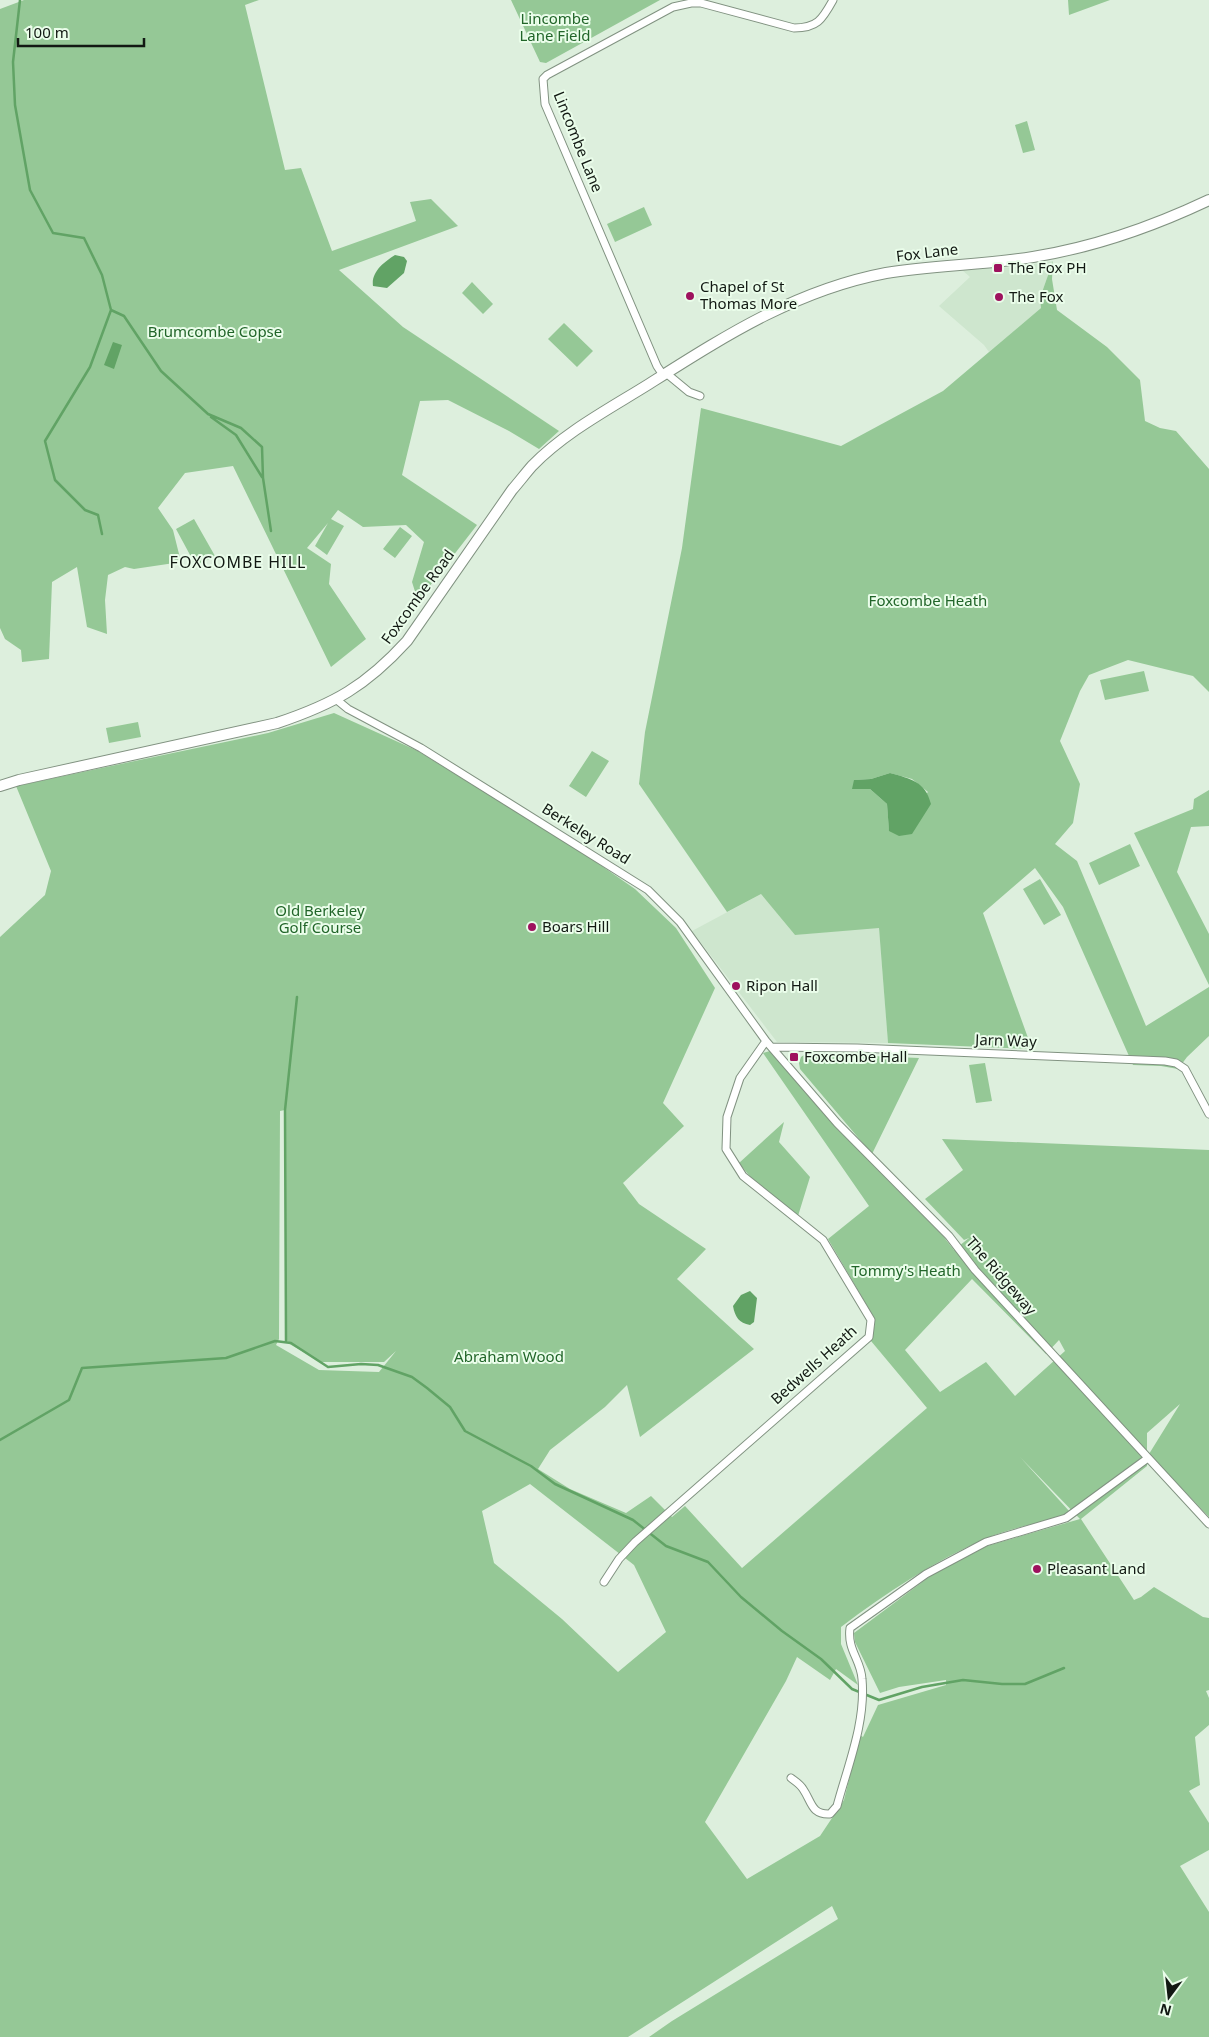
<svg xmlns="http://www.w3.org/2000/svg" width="1209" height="2037" font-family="'Noto Sans',sans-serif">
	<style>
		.built { fill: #cee6ce }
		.green { fill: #95c896; fill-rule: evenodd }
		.water { fill: #61a365 }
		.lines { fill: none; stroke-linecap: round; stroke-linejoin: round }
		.stream { stroke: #61a365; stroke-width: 2.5 }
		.street-casing { stroke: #819281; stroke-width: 9 }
		.secondary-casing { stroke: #819281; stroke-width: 12 }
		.street { stroke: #fff; stroke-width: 7 }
		.secondary { stroke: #fff; stroke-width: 10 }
		.poi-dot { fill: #9e125e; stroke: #eafdea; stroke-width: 2 }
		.labels { text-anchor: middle; stroke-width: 4; stroke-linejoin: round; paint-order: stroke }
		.park-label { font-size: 15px; fill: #216529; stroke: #eafdea }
		.street-label { font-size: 15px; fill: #121913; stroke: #eafdea }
		.poi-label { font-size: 15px; fill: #121913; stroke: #eafdea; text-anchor: start }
		.neighbourhood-label { font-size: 16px; letter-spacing: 1px; fill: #121913; stroke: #eafdea }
	</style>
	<rect width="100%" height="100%" fill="#ddefdd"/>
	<!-- built -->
	<path class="built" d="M1053 261 1040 298 1041 308 989 352 984 345 939 306 970 277 962 270 1015 267Z
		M761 894 795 935 879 927 888 1043 777 1042 692 931Z"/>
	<!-- green -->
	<path class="green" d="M24 0H259L245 5 285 170 301 168 332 251 416 221 410 202 431 199 458 226 339 270 403 327 559 431 539 449 509 431 448 400 420 401 402 475 477 525 418 601 412 582 424 542 406 525 363 527 338 510 331 519 344 526 327 555 315 546 328 523 307 548 331 564 329 584 366 639 331 667 233 466 185 473 158 508 173 530 181 562 134 569 125 567 108 575 105 600 107 634 87 627 77 567 52 582 49 659 22 662 21 650 5 639 0 628V9Z
		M511 0H660L546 63 540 62Z
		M1068 0H1110L1069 15Z
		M1027 121 1035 150 1023 153 1015 125Z
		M644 207 652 225 615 242 607 224Z
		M1053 261 1052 279 1057 310 1107 347 1140 380 1145 421 1160 428 1176 431 1209 469V692L1193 676 1128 660 1089 675 1080 691 1060 741 1080 784 1073 823 1055 844 1077 861 1146 1026 1209 987V1036L1187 1057 1178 1069 1161 1066 1133 1065 1063 907 1035 868 983 913 1032 1049 888 1043 879 928 795 935 761 894 727 912 639 784 645 732 682 548 701 408 841 446 943 391 1041 308 1040 298ZM890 773 912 779 928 792 889 830 887 804 870 789 854 780 871 779Z
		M472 282 493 304 483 314 462 293Z
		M564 323 593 351 577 367 548 339Z
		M194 519 215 556 196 566 176 529Z
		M400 527 412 536 395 558 383 549Z
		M1144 671 1149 691 1105 700 1100 680Z
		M334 713 418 751 583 853 635 889 676 928 715 988 663 1103 684 1126 623 1183 639 1204 706 1249 677 1279 754 1349 640 1437 627 1385 605 1407 550 1450 538 1469 570 1489 626 1513 651 1496 672 1517 685 1506 742 1568 927 1408 871 1341 875 1323 873 1316 828 1239 869 1206 763 1053 770 1051 837 1129 943 1236 954 1250 969 1238 964 1240 925 1199 963 1170 942 1139 1209 1150V1517L1149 1454 1180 1404 1147 1433V1466L1081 1519 1134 1600 1141 1597 1154 1587 1203 1617 1209 1618V1690L1206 1691 1209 1698V1725L1195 1737 1200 1785 1189 1791 1209 1823V1850L1180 1866 1209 1912V2037H649L672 2021 838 1919 832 1906 628 2037H0V937L45 895 51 871 16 786 268 733ZM285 1110 286 1342 321 1362H384L396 1351 379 1372 319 1370 276 1345 279 1339 280 1111ZM972 1279 1046 1354 1059 1340 1065 1351 1015 1396 986 1362 940 1392 905 1350ZM1020 1457 1080 1519 987 1546 933 1574 854 1633 855 1642 880 1693 899 1687 946 1680V1685L878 1705 863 1737 860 1735 844 1800 820 1836 747 1879 705 1822 786 1681 797 1657 830 1680 836 1669 858 1685 841 1644V1627C886 1593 934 1561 987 1538 1011 1528 1039 1523 1064 1516L1070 1512ZM530 1484 634 1565 666 1632 618 1672 562 1619 494 1563 482 1511Z
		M138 722 141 737 109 743 106 728Z
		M592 751 609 761 586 797 569 786Z
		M1209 790V826L1191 827 1177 872 1209 934V985L1134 833 1193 809 1194 799Z
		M1130 844 1140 866 1099 885 1089 863Z
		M1040 879 1061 915 1044 925 1023 889Z
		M827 1054 919 1058 872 1154 800 1069 799 1063 801 1057 804 1055Z
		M985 1063 992 1101 976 1103 969 1065Z
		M784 1122 779 1142 810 1177 798 1216 756 1184 739 1163Z"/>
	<!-- water -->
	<path class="water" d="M395 255 404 257 407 261 404 273 387 288 373 286C371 272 384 262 395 255Z
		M113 342 122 345 114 369 104 365Z
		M890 773C911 779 925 781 931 804L912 834 899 836 889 831 887 804 870 789H852L854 780 871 779Z
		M750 1291 757 1298 754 1322 750 1325C739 1323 735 1317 733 1306L741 1295Z"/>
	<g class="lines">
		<!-- stream -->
		<path class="stream" d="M20 0 13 62 15 105 30 190 53 233 84 238 102 275 111 310 90 367 45 441 55 480 85 510 98 515 102 534
			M111 310 124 316 161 371 208 414 241 428 262 447 263 478 271 531
			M211 417 236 435 262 477
			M286 1342 285 1110 297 997
			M0 1440 69 1400 82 1368 226 1358 275 1341 291 1343 328 1367 361 1364 378 1365 412 1377 427 1388 450 1407 465 1431 531 1466 555 1484 633 1520 666 1546 708 1562 741 1597 782 1631 821 1659 852 1689 879 1700 922 1687 963 1680 1002 1684H1025L1064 1668"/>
		<defs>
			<path id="street" d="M666 373 689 392 700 396
				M663 375 657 366 545 104 543 79 547 75 673 7 691 3H701L794 28C817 28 822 20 833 0
				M337 700 348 709 421 748 648 890 680 922 766 1041 837 1123 949 1236 975 1270 1209 1524
				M772 1047 857 1048 1165 1061 1176 1063 1185 1069 1209 1114
				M604 1582 619 1559 635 1542 869 1337 871 1320 823 1240 743 1176 726 1149 727 1117 740 1078 766 1041
				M791 1778C795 1781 800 1784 803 1789 812 1802 811 1815 830 1814L837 1806C848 1765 866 1722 862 1679 861 1660 847 1650 850 1628L926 1574 986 1542 1066 1518 1148 1458"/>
			<path id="secondary" d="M0 786 19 780 277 723C334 704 366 686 407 641L512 490C519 482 525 474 532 466 565 432 609 409 649 384 725 336 796 290 886 273 935 265 984 265 1033 257 1095 247 1152 227 1209 200"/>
		</defs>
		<!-- street casing -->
		<use href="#street" class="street-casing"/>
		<!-- secondary casing -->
		<use href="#secondary" class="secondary-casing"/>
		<!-- street -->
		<use href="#street" class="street"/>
		<!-- secondary -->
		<use href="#secondary" class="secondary"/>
	</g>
	<!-- markers -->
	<g class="poi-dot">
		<rect x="993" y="263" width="10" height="10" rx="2.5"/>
		<circle cx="690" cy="296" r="5"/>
		<circle cx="999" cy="297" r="5"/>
		<circle cx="532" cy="927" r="5"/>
		<circle cx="736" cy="986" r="5"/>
		<rect x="789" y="1052" width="10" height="10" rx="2.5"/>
		<circle cx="1037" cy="1569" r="5"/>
	</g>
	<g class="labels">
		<!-- park labels -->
		<g class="park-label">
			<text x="555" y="24">Lincombe<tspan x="555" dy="17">Lane Field</tspan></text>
			<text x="215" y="337">Brumcombe Copse</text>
			<text x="928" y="606">Foxcombe Heath</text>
			<text x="320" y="916">Old Berkeley<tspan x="320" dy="17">Golf Course</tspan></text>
			<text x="906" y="1276">Tommy's Heath</text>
			<text x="509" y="1362">Abraham Wood</text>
		</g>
		<!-- street labels -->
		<g class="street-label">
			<text transform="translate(578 142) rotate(68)" y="5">Lincombe Lane</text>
			<text transform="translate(927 253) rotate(-7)" y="5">Fox Lane</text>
			<text transform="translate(418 597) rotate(-54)" y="5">Foxcombe Road</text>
			<text transform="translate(586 834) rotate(32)" y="5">Berkeley Road</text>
			<text transform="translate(1006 1041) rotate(2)" y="5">Jarn Way</text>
			<text transform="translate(1001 1276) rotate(49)" y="5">The Ridgeway</text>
			<text transform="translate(814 1365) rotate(-42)" y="5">Bedwells Heath</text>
		</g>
		<!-- poi labels -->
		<g class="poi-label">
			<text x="1008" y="273">The Fox PH</text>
			<text x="700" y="292">Chapel of St<tspan x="700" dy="17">Thomas More</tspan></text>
			<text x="1009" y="302">The Fox</text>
			<text x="542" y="932">Boars Hill</text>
			<text x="746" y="991">Ripon Hall</text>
			<text x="804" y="1062">Foxcombe Hall</text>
			<text x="1047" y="1574">Pleasant Land</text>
		</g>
		<!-- neighbourhood labels -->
		<g class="neighbourhood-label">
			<text x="238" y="568">FOXCOMBE HILL</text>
		</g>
	</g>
	<!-- north arrow -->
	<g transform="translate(1169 1997) rotate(195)" stroke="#eafdea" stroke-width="4" paint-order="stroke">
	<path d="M0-4L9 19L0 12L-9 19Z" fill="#121913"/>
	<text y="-8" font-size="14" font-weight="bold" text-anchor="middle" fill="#121913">N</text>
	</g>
	<!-- scale -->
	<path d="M18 38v8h126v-8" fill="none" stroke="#121913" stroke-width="2.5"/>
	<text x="25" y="38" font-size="15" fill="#121913" stroke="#eafdea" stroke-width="4" paint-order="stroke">100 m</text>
</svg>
